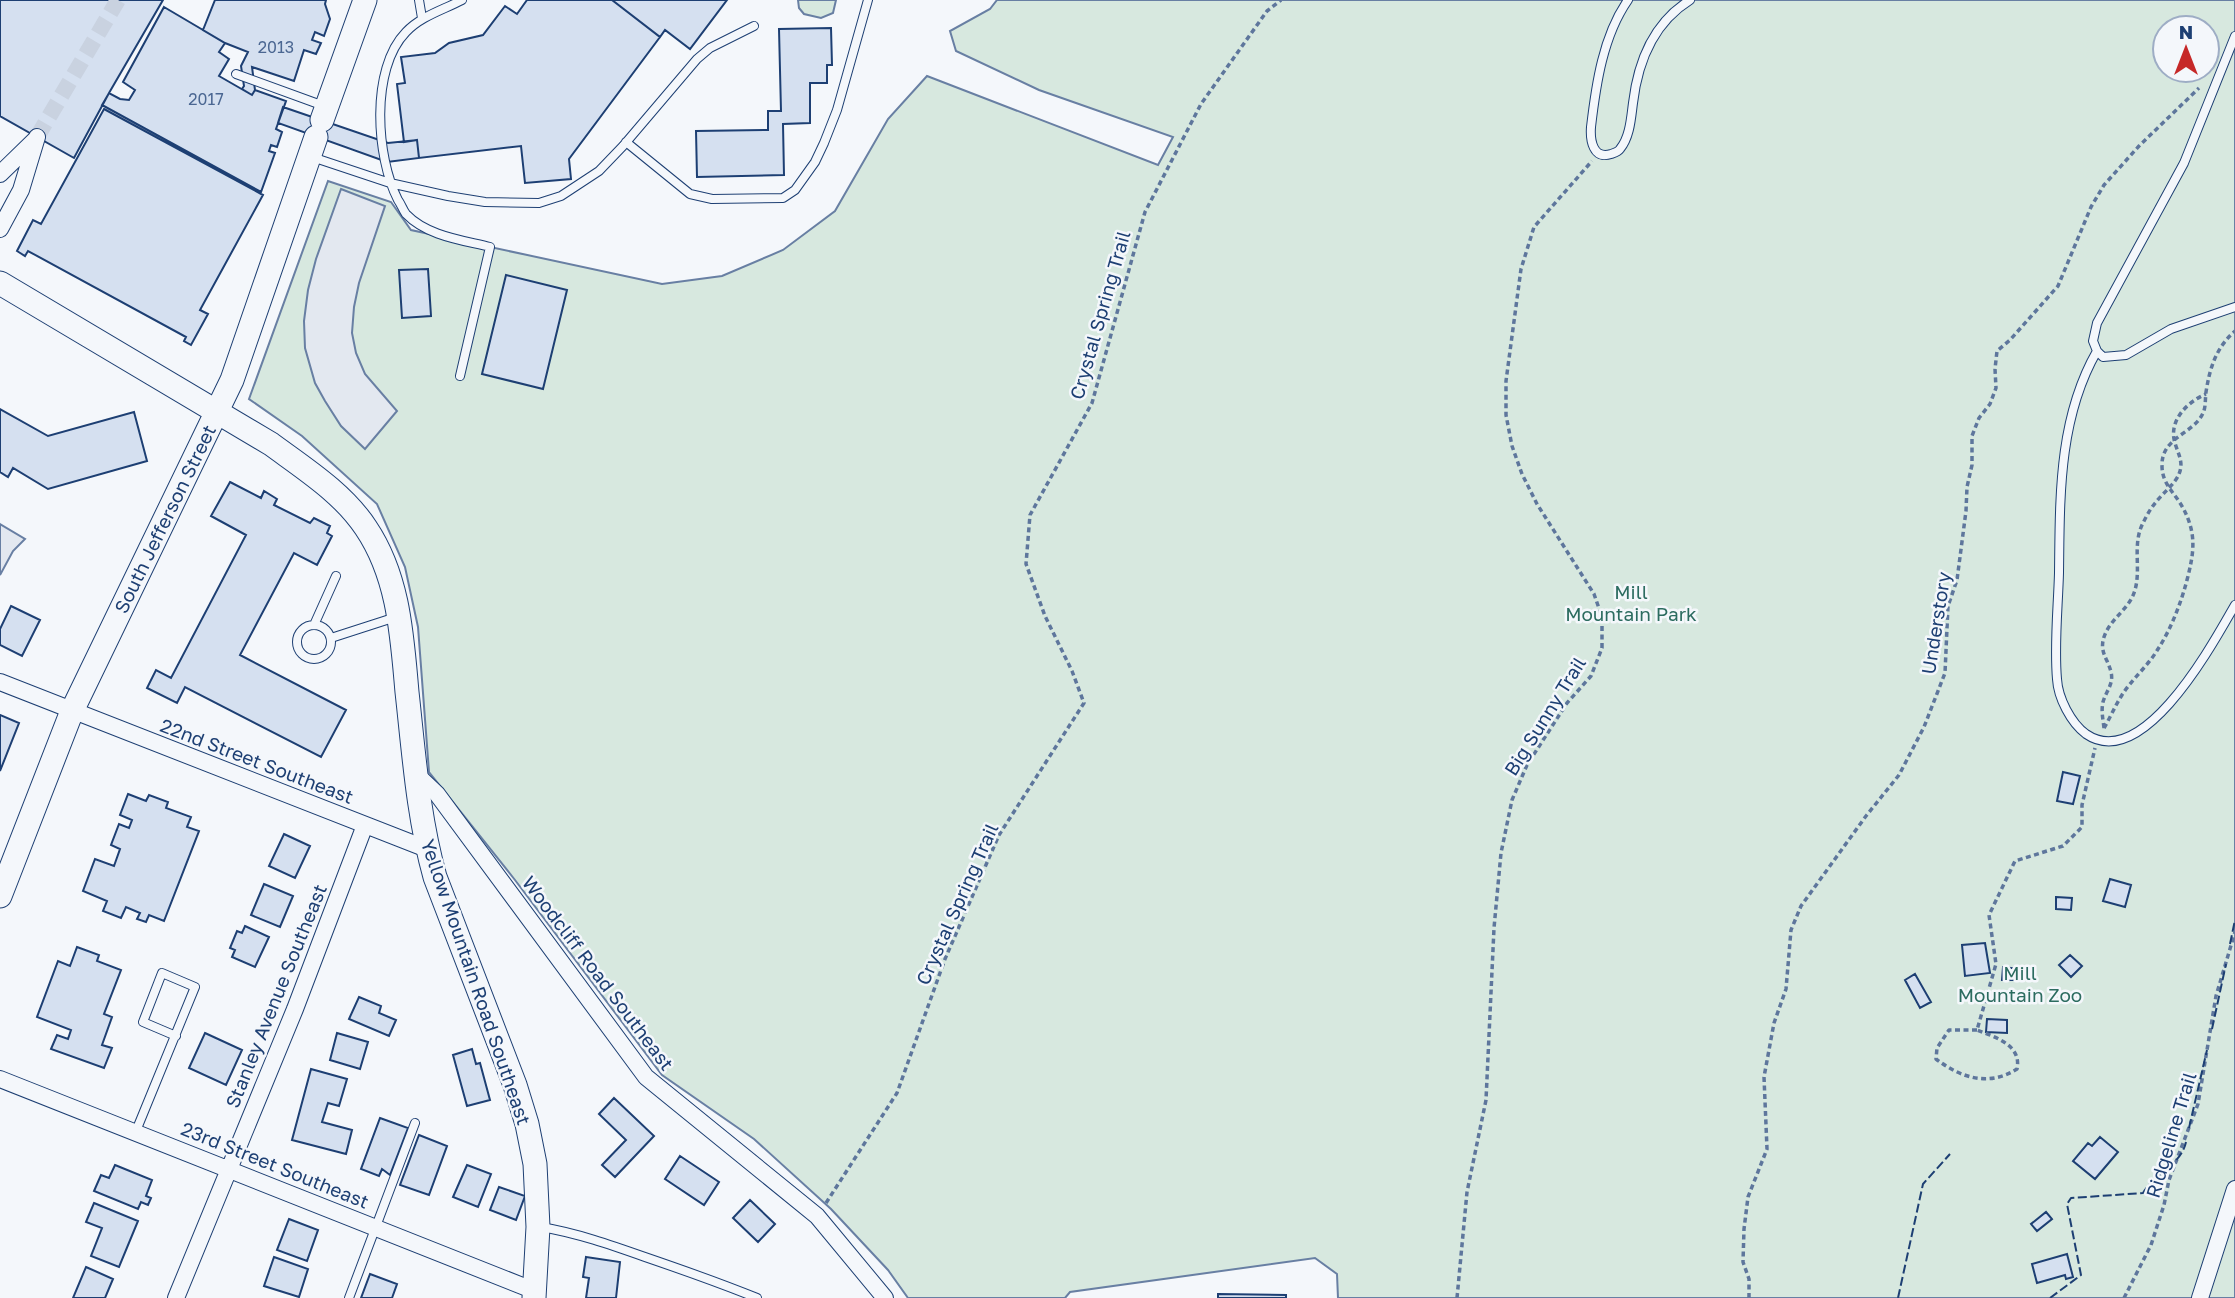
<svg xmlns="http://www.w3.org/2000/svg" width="2235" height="1298" font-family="'Golos Text',sans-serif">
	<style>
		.green { fill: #d7e8df; stroke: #687fa3; stroke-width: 2; fill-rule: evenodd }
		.parking { fill: #e3e8f0; stroke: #687fa3; stroke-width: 2 }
		.building { fill: #d5e0f0; stroke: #1d3f73; stroke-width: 2 }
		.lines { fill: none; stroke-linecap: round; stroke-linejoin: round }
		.street-tunnel { stroke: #c9d2e0; stroke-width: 16; stroke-dasharray: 16 8; stroke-linecap: butt }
		.lane-casing { stroke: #1d3f73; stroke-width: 10 }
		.street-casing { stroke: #1d3f73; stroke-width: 18 }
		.secondary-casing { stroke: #1d3f73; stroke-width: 25 }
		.path { stroke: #5e769c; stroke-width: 3.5; stroke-dasharray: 5 3.5; stroke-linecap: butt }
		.lane { stroke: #f4f7fb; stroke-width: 8 }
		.street { stroke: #f4f7fb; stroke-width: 16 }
		.secondary { stroke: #f4f7fb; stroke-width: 23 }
		.fence { stroke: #1d3f73; stroke-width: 2; stroke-dasharray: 9 3.5; stroke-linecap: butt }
		.labels { text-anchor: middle; stroke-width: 5; stroke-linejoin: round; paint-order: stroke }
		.number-label { font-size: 16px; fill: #4b6792 }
		.street-label { font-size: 19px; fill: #1d3f73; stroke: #f4f7fb }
		.park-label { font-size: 19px; fill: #2c6c60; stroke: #f4f7fb }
	</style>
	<rect width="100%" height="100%" fill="#f4f7fb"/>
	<!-- green -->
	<path class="green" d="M798 0H836L833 13 821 18 804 14 799 8Z
		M997 0H2235V1298H1338L1337 1274 1315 1258 1070 1292 1065 1298H908L888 1270 831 1209 754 1139 662 1075 515 880 429 772 418 627 405 567 377 504 302 436 249 399 328 181 391 202 411 230 662 284 722 276 783 250 835 211 888 119 927 76 1158 165 1173 137 1039 90 956 51 950 31 990 9ZM2165 28H2207V70H2165Z"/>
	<!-- parking -->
	<path class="parking" d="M341 189 385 206 359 283 354 307 352 333 356 353 365 374 397 411 365 449 341 426 325 401 315 383 305 348 304 321 308 290 316 259Z
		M0 524 25 539 13 551 0 575Z"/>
	<!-- building -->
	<path class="building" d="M0 0H163L109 93 74 158 0 116Z
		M215 0H326L325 4 330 19 324 36 315 32 312 40 321 43 316 54 304 50 294 81 252 67 255 90 252 95 242 89 244 86 241 66 248 52 225 43 203 30Z
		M527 0H612L660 37 569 159 571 179 525 183 521 146 419 158 417 140 404 142 397 84 405 83 401 57 435 53 449 43 483 35 505 6 517 14Z
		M612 0H727L690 49 665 30 660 37Z
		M164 7 225 43 219 52 229 59 219 76 252 95 255 90 286 101 276 129 282 132 277 147 271 145 269 151 275 153 261 192 102 105 109 93 120 99 129 100 135 90 123 82Z
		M831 28 832 65H827V83H810V123L783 124 784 175 697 177 696 131 768 130V111H781L779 29Z
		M283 107 388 143 417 140 419 158 387 162 278 123Z
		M104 109 263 195 200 310 208 314 191 345 184 341 186 337 28 251 25 256 17 251 33 220 41 224Z
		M428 269 431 316 402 318 399 270Z
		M506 275 567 290 543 389 482 374Z
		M0 409 48 436 134 412 147 461 48 489 13 468 8 477 0 472Z
		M230 482 261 498 264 491 277 499 274 505 310 523 314 518 330 526 327 533 332 536 317 565 294 553 240 655 346 710 321 757 185 687 177 703 147 688 156 670 171 678 246 535 211 516Z
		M11 606 40 620 22 656 0 645V629Z
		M0 715 19 723 0 771Z
		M2063 772 2080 776 2073 804 2057 801Z
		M128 794 146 801 149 795 168 802 166 808 191 817 187 827 199 831 164 921 149 915 146 922 137 919 140 913 126 907 121 918 103 911 107 901 83 891 95 859 114 866 120 849 111 845 119 824 129 828 132 820 120 815Z
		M284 834 310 846 295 878 269 866Z
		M2110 879 2131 885 2125 907 2103 901Z
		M264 884 293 896 280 927 251 915Z
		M2056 897 2072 898 2071 910 2056 909Z
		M245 926 269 937 255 967 232 957 235 950 230 948 237 931 242 933Z
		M1985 943 1990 973 1965 976 1962 945Z
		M77 947 99 955 97 961 121 970 104 1014 112 1017 102 1045 112 1048 104 1068 51 1049 57 1035 68 1039 71 1030 37 1017 58 961 70 966Z
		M2070 955 2082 966 2071 977 2059 965Z
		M2003 967 2028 970 2026 980H2002Z
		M1915 974 1931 1002 1920 1008 1905 980Z
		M359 997 381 1006 379 1013 396 1020 389 1036 349 1019Z
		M1987 1019 2007 1020V1033L1986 1032Z
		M205 1033 242 1050 226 1085 189 1068Z
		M337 1033 368 1042 360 1069 330 1060Z
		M472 1049 476 1064 480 1063 490 1100 467 1106 453 1055Z
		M311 1069 347 1079 339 1106 328 1103 322 1122 352 1130 346 1154 292 1140Z
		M614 1098 654 1136 615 1177 602 1165 626 1140 599 1114Z
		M380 1118 408 1128 390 1175 382 1169 379 1176 361 1169Z
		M419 1135 447 1146 429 1195 400 1185Z
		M2100 1137 2118 1152 2095 1179 2073 1161 2088 1143 2092 1146Z
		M680 1156 719 1182 704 1205 665 1179Z
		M115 1165 152 1180 146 1196 151 1198 148 1205 141 1202 138 1209 94 1191 101 1175 109 1178Z
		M467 1165 491 1174 478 1207 453 1197Z
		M499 1187 525 1196 516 1220 490 1210Z
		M750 1200 775 1224 758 1242 733 1218Z
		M94 1203 138 1221 119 1267 91 1256 102 1228 86 1222Z
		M2046 1212 2052 1219 2037 1231 2031 1224Z
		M289 1219 318 1230 307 1261 277 1250Z
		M2067 1254 2073 1277 2066 1279 2065 1275 2037 1283 2032 1264Z
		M274 1257 308 1269 299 1297 264 1286Z
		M586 1257 620 1262 616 1298H586L589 1278 583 1277Z
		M86 1267 113 1279 105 1298H73Z
		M370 1274 397 1284 392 1298H361Z
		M1218 1294 1286 1295V1298H1218Z"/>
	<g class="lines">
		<!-- street-tunnel -->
		<path class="street-tunnel" d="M37 137 118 0"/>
		<defs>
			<path id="lane" d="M419 0 422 18
				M1628 0C1603 36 1596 84 1591 127 1590 140 1593 160 1611 154 1614 153 1618 152 1620 149 1630 137 1631 118 1633 103 1638 61 1653 23 1690 0
				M236 74 324 106
				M626 142 690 194 712 199 783 198 795 190 815 162 824 143 837 110 868 0
				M312 157 390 183 448 196 485 202 539 203 561 196 599 171 623 146 697 59 710 48 754 26
				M2097 351C2058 419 2060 498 2059 573 2058 608 2054 645 2057 679 2058 698 2071 723 2086 734 2143 773 2212 645 2235 605
				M2097 351 2093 341 2097 323 2184 163 2235 36
				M2097 351 2103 357 2126 355 2171 329 2235 307
				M460 376 490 247C462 240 427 236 406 214 403 210 401 204 398 200 376 157 370 69 406 32 421 16 443 10 462 0
				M297 642a17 17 0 1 1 34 0a17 17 0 1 1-34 0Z
				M314 625 336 576
				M331 638 396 617
				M136 1131 195 987 162 973 143 1022 176 1036
				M541 1227C577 1233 611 1245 645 1257 683 1270 720 1283 757 1298
				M349 1298 415 1123"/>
			<path id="street" d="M0 174 36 139
				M0 229 21 190 37 137
				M0 682 427 849
				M416 774 437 794 646 1077 817 1216 885 1298
				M0 1079 535 1291
				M176 1298 295 1009 365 825
				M2200 1298 2235 1189"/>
			<path id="secondary" d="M322 120 365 0
				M0 283 271 444C305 469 343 493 366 528 399 577 402 636 407 692 414 755 418 816 435 877L515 1085 527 1124 535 1164 538 1227 534 1298
				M0 896 72 711 232 380 316 137"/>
		</defs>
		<!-- lane casing -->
		<use href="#lane" class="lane-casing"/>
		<!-- street casing -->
		<use href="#street" class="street-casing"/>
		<!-- secondary casing -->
		<use href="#secondary" class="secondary-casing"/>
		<!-- path -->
		<path class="path" d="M2104 728C2110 718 2115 706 2122 695 2132 679 2148 666 2158 649 2171 629 2181 603 2187 580 2194 553 2197 534 2183 508 2175 493 2162 484 2162 466 2161 437 2194 434 2203 413 2206 407 2205 399 2206 392 2210 367 2216 348 2235 331
			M2104 728C2103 719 2101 711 2103 702 2106 691 2114 684 2111 672 2108 659 2099 652 2104 637 2110 619 2128 610 2134 593 2142 571 2132 547 2142 525 2146 517 2150 509 2156 502 2163 493 2175 484 2179 474 2184 462 2178 454 2175 443 2168 421 2187 402 2206 394
			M1977 1030H1949L1937 1048 1936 1059C1961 1078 1989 1087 2017 1069 2022 1045 1995 1037 1977 1030L1996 964 1989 915 2015 861 2063 846 2082 827V805L2095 748
			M826 1203 897 1093 945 959 999 835 1084 703 1072 671 1045 616 1026 564 1030 515 1092 403 1145 212 1201 104 1267 11 1281 0
			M1457 1298 1467 1192 1486 1100 1494 928 1501 853 1512 800 1527 765 1567 703 1591 676 1602 648V617L1594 594 1537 504 1522 474 1512 446 1506 415V381L1521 269 1534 227 1592 161
			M1749 1298V1279L1743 1262 1744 1229 1748 1197 1767 1149 1764 1077 1774 1023 1786 989 1791 930 1801 906 1866 816 1899 775 1924 727 1945 673 1948 606 1957 580 1966 511 1967 487 1972 465V436L1979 418 1990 404 1996 388 1995 369 1997 351 2010 340 2058 286 2091 207 2104 185 2139 146 2199 88
			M2124 1298 2151 1245 2164 1205 2169 1180 2198 1104 2216 996 2235 932"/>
		<!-- lane -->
		<use href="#lane" class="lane"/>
		<!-- street -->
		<use href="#street" class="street"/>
		<!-- secondary -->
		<use href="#secondary" class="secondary"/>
		<!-- fence -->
		<path class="fence" d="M2230 944 2235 920
			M2212 1029 2226 964
			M2189 1128 2207 1050
			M1898 1298 1923 1184 1950 1154
			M2050 1298 2081 1275 2067 1204 2071 1198 2143 1193C2155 1173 2181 1165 2186 1142"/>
	</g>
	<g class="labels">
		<!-- number labels -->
		<g class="number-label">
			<text x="276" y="53">2013</text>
			<text x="206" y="105">2017</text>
		</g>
		<!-- street labels -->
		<g class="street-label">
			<text transform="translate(1100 315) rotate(-74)" y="7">Crystal Spring Trail</text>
			<text transform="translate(165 519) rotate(-64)" y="7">South Jefferson Street</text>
			<text transform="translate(1936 623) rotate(-81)" y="7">Understory</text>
			<text transform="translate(1545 716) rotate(-58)" y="7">Big Sunny Trail</text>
			<text transform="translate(257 761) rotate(21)" y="7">22nd Street Southeast</text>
			<text transform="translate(957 904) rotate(-66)" y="7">Crystal Spring Trail</text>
			<text transform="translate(598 973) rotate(53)" y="7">Woodcliff Road Southeast</text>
			<text transform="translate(476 982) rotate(71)" y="7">Yellow Mountain Road Southeast</text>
			<text transform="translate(276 996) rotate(-68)" y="7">Stanley Avenue Southeast</text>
			<text transform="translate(2171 1135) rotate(-73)" y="7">Ridgeline Trail</text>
			<text transform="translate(275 1165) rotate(22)" y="7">23rd Street Southeast</text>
		</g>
		<!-- park labels -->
		<g class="park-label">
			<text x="1631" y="599">Mill<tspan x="1631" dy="22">Mountain Park</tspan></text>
			<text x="2020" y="980">Mill<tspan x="2020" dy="22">Mountain Zoo</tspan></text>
		</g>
	</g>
	<!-- north arrow -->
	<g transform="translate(2186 49)"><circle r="33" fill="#f4f7fb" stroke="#9eadc5" stroke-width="2"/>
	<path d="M0-5L12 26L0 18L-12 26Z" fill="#c62828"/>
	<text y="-10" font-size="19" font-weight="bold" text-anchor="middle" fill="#1d3f73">N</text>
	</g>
</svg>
